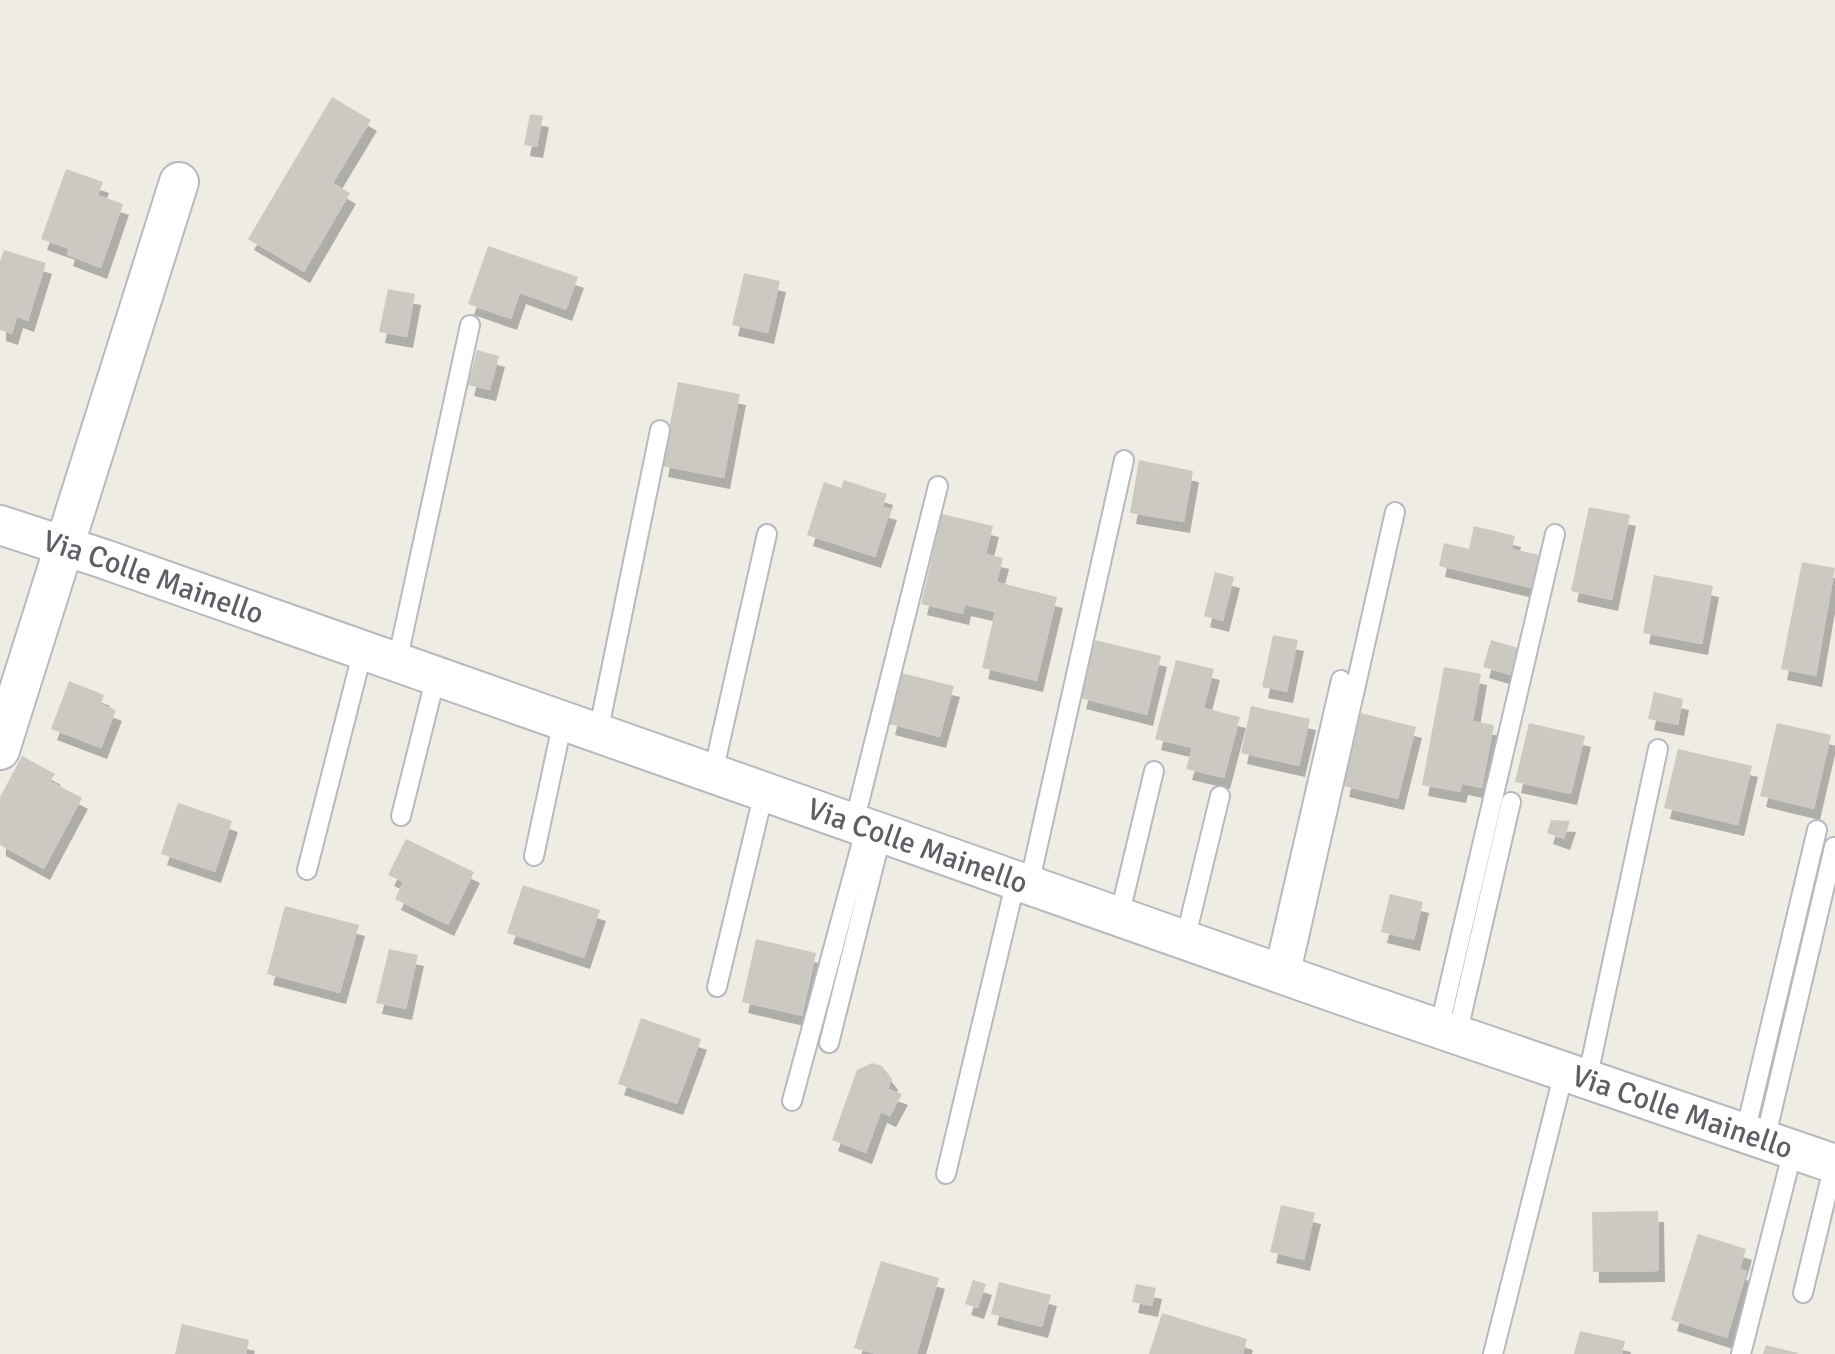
<svg xmlns="http://www.w3.org/2000/svg" width="1835" height="1354" font-family="Signika,sans-serif">
	<style>
		.building { fill: #ccc9c3; filter: url(#shadow) }
		.lines { fill: none; stroke-linecap: round; stroke-linejoin: round }
		.service-casing { stroke: #b6babf; stroke-width: 22 }
		.minor-casing { stroke: #b6babf; stroke-width: 42 }
		.service { stroke: #fff; stroke-width: 18 }
		.minor { stroke: #fff; stroke-width: 38 }
		.labels { text-anchor: middle; stroke-width: 8; stroke-linejoin: round; paint-order: stroke }
		.street-label { font-size: 30px; fill: #5c6065; stroke: #fff }
	</style>
	<defs>
		<filter id="shadow"><feDropShadow dx="6" dy="11" stdDeviation="0" flood-color="#0004"/></filter>
	</defs>
	<rect width="100%" height="100%" fill="#efece4"/>
	<!-- building -->
	<path class="building" d="M332 97 371 120 333 183 350 193 304 272 248 239Z
		M530 114 543 116 537 147 524 145Z
		M66 169 103 182 98 195 123 204 101 268 67 255 69 249 41 239Z
		M488 246 578 277 566 310 520 293 511 319 468 304Z
		M4 250 46 263 28 321 17 317 12 334 0 330V262Z
		M744 273 780 281 768 333 732 325Z
		M388 289 415 294 407 337 379 332Z
		M477 350 499 356 490 390 468 385Z
		M678 382 740 394 724 478 662 466Z
		M1139 460 1193 471 1184 522 1130 513Z
		M844 480 887 494 883 507 891 509 875 557 807 535 824 482 841 488Z
		M1589 507 1630 515 1612 600 1571 591Z
		M942 514 993 526 986 554 1003 558 997 582 1057 597 1037 681 982 668 995 612 965 605 963 614 921 604Z
		M1474 526 1515 536 1512 549 1539 555 1531 588 1439 566 1444 543 1469 549Z
		M1802 562 1835 568 1816 676 1781 669Z
		M1215 572 1234 577 1223 621 1204 616Z
		M1654 575 1713 586 1702 644 1643 633Z
		M1273 635 1298 640 1287 692 1262 687Z
		M1095 640 1161 656 1147 715 1080 698Z
		M1491 640 1518 648 1510 675 1483 667Z
		M1176 660 1214 669 1204 708 1240 717 1224 778 1186 769 1192 748 1155 739Z
		M1444 667 1481 674 1473 721 1494 725 1482 788 1462 784 1460 792 1422 785Z
		M902 673 954 686 940 737 889 724Z
		M69 681 104 695 101 704 116 710 101 748 51 729Z
		M1654 692 1683 699 1678 725 1648 719Z
		M1251 706 1310 719 1299 766 1241 753Z
		M1361 713 1416 727 1398 799 1343 786Z
		M1529 723 1585 736 1571 794 1515 782Z
		M1777 723 1831 735 1814 809 1760 796Z
		M1678 749 1752 766 1738 825 1664 808Z
		M22 756 55 774 50 781 82 798 44 869 0 845V797Z
		M178 803 232 821 215 872 161 854Z
		M1551 820 1570 821 1564 839 1547 833Z
		M406 839 474 872 448 925 395 899 403 882 388 875Z
		M523 885 600 910 584 958 507 933Z
		M1390 894 1423 902 1414 940 1381 932Z
		M285 906 359 925 340 993 267 974Z
		M756 939 816 953 802 1016 742 1002Z
		M389 949 418 955 406 1009 376 1003Z
		M641 1018 701 1039 677 1104 618 1084Z
		M872 1063 882 1066 892 1079 888 1089 902 1094 890 1116 881 1112 866 1153 832 1140 857 1070Z
		M1281 1205 1315 1213 1304 1260 1270 1252Z
		M1658 1211 1659 1271 1593 1272 1592 1212Z
		M1698 1234 1746 1249 1740 1269 1747 1271 1727 1338 1671 1320Z
		M881 1261 939 1278 917 1354H876L854 1348Z
		M973 1280 986 1284 978 1308 965 1304Z
		M999 1282 1051 1295 1042 1327 991 1314Z
		M1136 1284 1156 1288 1152 1306 1132 1302Z
		M1162 1313 1247 1339 1243 1354H1149Z
		M182 1324 249 1340 246 1354H175Z
		M1580 1331 1625 1341 1622 1354H1574Z
		M1766 1345 1798 1353 1797 1354H1763Z"/>
	<g class="lines">
		<defs>
			<path id="service" d="M397 662 470 325
				M598 733 660 430
				M713 773 767 534
				M401 816 436 676
				M854 823 938 486
				M534 856 563 720
				M307 870 363 650
				M1029 885 1124 460
				M1119 917 1154 771
				M1185 940 1220 796
				M1274 971 1341 680
				M1290 977 1395 512
				M717 987 764 792
				M1439 1029 1555 534
				M1457 1035 1511 802
				M829 1043 882 833
				M1587 1080 1658 749
				M792 1101 866 827
				M1745 1133 1817 830
				M1765 1140 1834 847
				M946 1174 1016 880
				M1803 1293 1834 1164
				M1493 1354 1564 1072
				M1741 1354 1793 1150"/>
			<g id="minor">
				<path id="s1" d="M0 525 104 559 1358 1001 1835 1164"/>
				<path d="M0 750 179 182"/>
			</g>
		</defs>
		<!-- service casing -->
		<use href="#service" class="service-casing"/>
		<!-- minor casing -->
		<use href="#minor" class="minor-casing"/>
		<!-- service -->
		<use href="#service" class="service"/>
		<!-- minor -->
		<use href="#minor" class="minor"/>
	</g>
	<g class="labels">
		<!-- street labels -->
		<g class="street-label">
			<text dy="10" stroke="none"><textPath href="#s1" startOffset="162">Via Colle Mainello</textPath></text>
			<text dy="10" stroke="none"><textPath href="#s1" startOffset="972">Via Colle Mainello</textPath></text>
			<text dy="10" stroke="none"><textPath href="#s1" startOffset="1782">Via Colle Mainello</textPath></text>
		</g>
	</g>
</svg>
